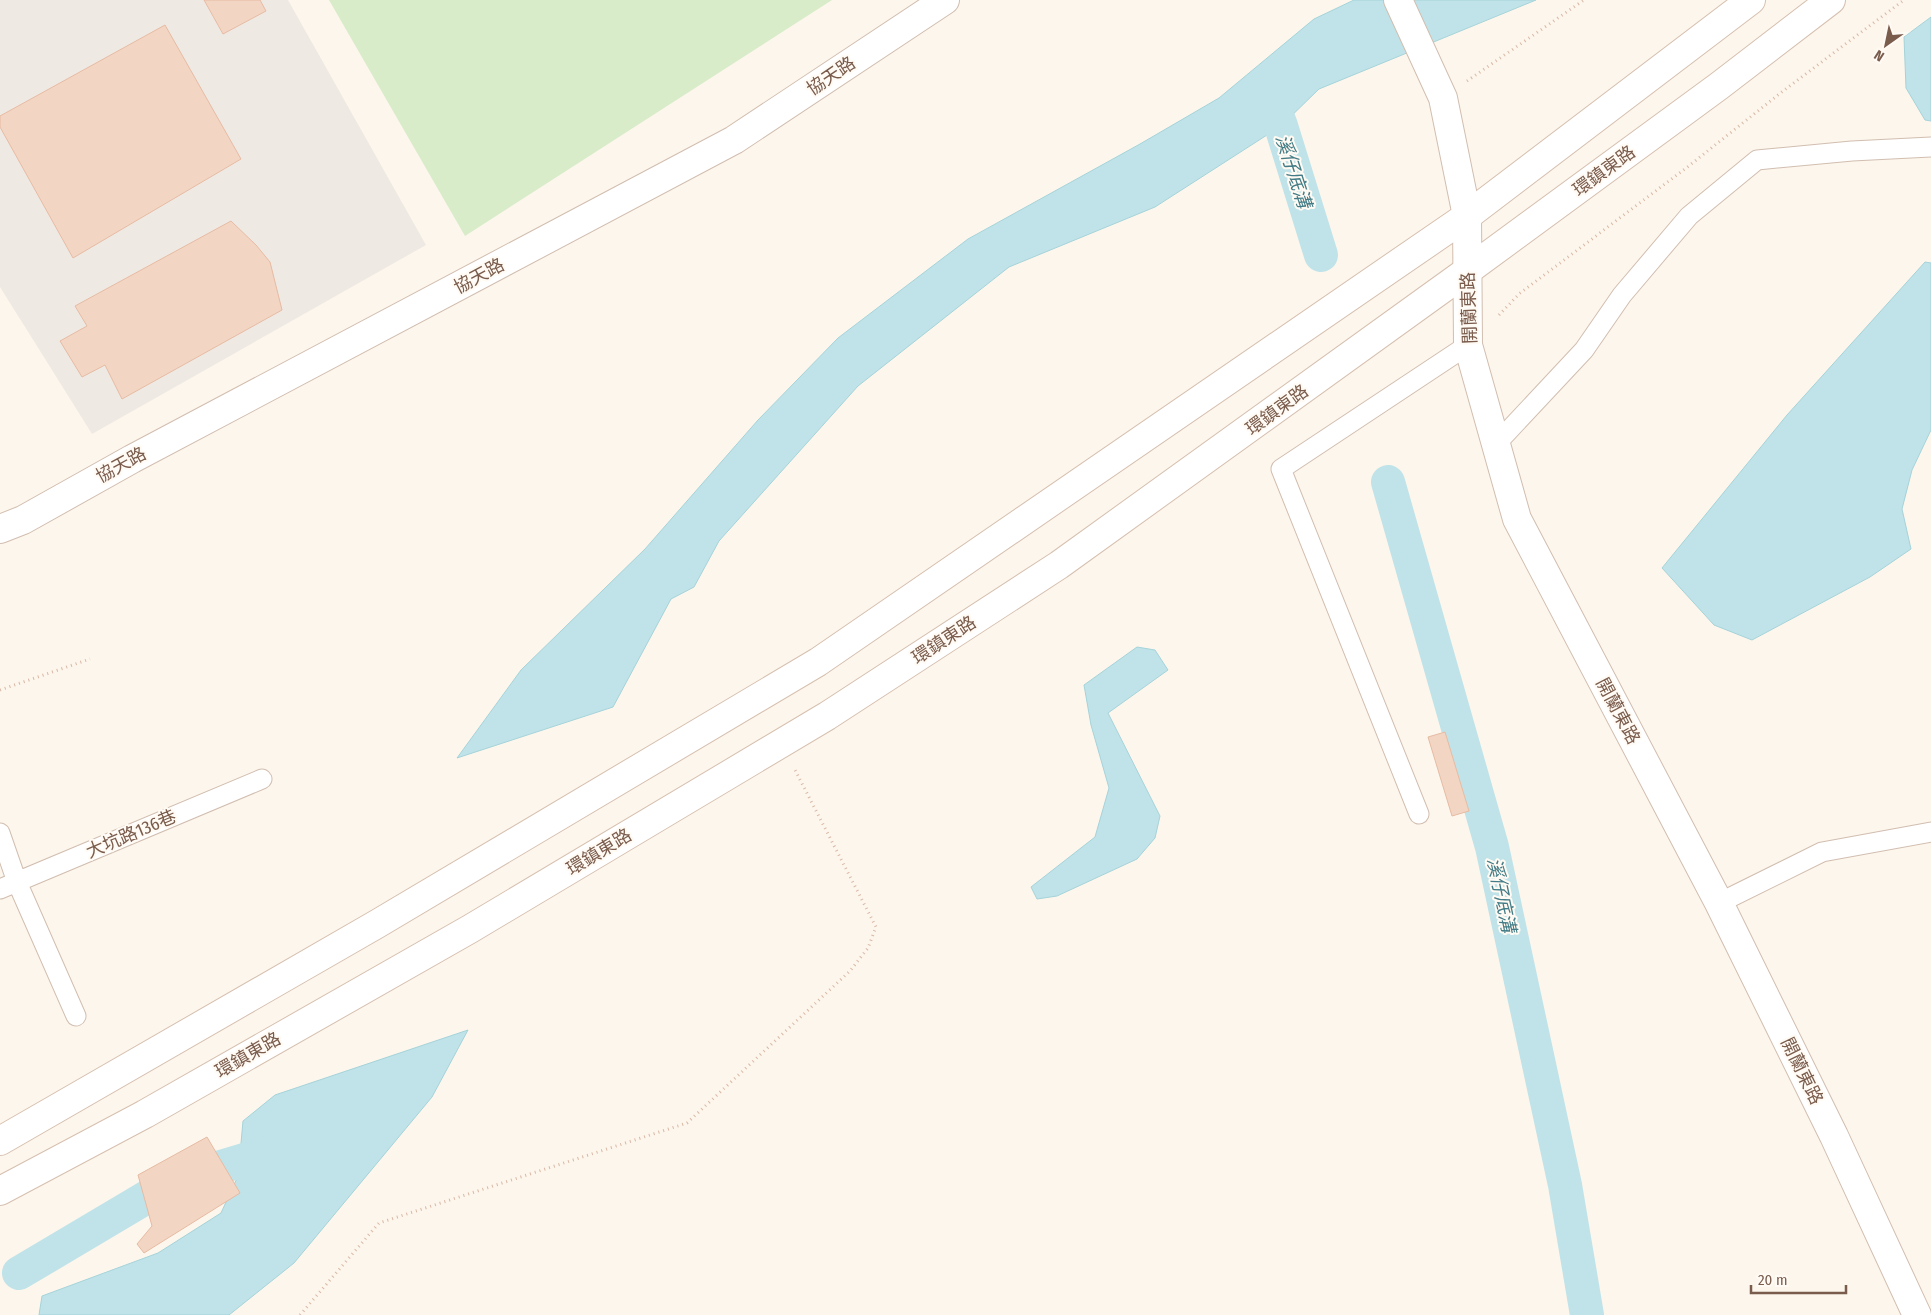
<svg xmlns="http://www.w3.org/2000/svg" width="1931" height="1315" font-family="'Fira Sans Condensed','Noto Sans TC',sans-serif">
	<style>
		.industrial { fill: #efe9e4 }
		.green { fill: #d8ecc9 }
		.water { fill: #bfe3e8; stroke: #a5d3da }
		.lines { fill: none; stroke-linecap: round; stroke-linejoin: round }
		.canal { stroke: #bfe3e8; stroke-width: 34 }
		.building { fill: #f3d5c3; stroke: #e6bba3 }
		.lane-casing { stroke: #d1beb0; stroke-width: 21 }
		.street-casing { stroke: #d1beb0; stroke-width: 30 }
		.secondary-casing { stroke: #d6c0b0; stroke-width: 30 }
		.path { stroke: #d9b8a5; stroke-width: 3; stroke-dasharray: 1 4; stroke-linecap: butt }
		.lane { stroke: #fff; stroke-width: 19 }
		.street { stroke: #fff; stroke-width: 28 }
		.secondary { stroke: #fff; stroke-width: 28 }
		.labels { text-anchor: middle; stroke-width: 4; stroke-linejoin: round; paint-order: stroke }
		.street-label { font-size: 18px; fill: #7a5c4d; stroke: #fffaf3 }
		.water-label { font-size: 19px; font-style: italic; fill: #437c86; stroke: #fffaf3 }
	</style>
	<rect width="100%" height="100%" fill="#fdf6ec"/>
	<!-- industrial -->
	<path class="industrial" d="M0 0H288L426 245 92 434 0 287Z"/>
	<!-- green -->
	<path class="green" d="M329 0H832L465 236Z"/>
	<!-- water -->
	<path class="water" d="M1354 0H1536L1319 89 1281 126 1155 207 1009 267 858 386 719 541 694 587 671 599 613 707 457 758 521 670 645 549 758 420 838 338 968 239 1140 144 1219 98 1314 19Z
		M1931 17V121L1925 120 1906 88 1904 37Z
		M1925 262 1931 263V430L1912 470 1902 509 1911 549 1870 577 1752 640 1714 625 1662 568 1787 415Z
		M1137 647 1155 650 1168 670 1108 713 1160 816 1155 838 1137 859 1057 896 1037 899 1031 887 1095 837 1109 788 1091 725 1084 685Z
		M468 1030 432 1097 294 1263 229 1315H39L42 1296 158 1253 221 1213 238 1176 243 1121 275 1095Z"/>
	<g class="lines">
		<!-- canal -->
		<path class="canal" d="M1266 86 1281 126 1321 255
			M1388 482 1492 847 1565 1185 1587 1315
			M19 1273 174 1181 284 1148"/>
	</g>
	<!-- building -->
	<path class="building" d="M204 0H260L266 11 223 34Z
		M165 25 241 159 73 258 0 127V116Z
		M231 221 256 245 270 262 282 310 122 399 105 365 82 377 60 341 87 326 75 306Z
		M1445 732 1469 811 1452 816 1428 737Z
		M207 1137 240 1193 144 1253 137 1244 152 1226 138 1175Z"/>
	<g class="lines">
		<defs>
			<path id="lane" d="M1497 443 1584 350 1622 295 1689 216 1757 160 1852 151 1931 147
				M1419 814 1281 469 1468 345
				M0 833 17 882 76 1016
				M0 889 262 779
				M1719 903 1822 852 1931 832"/>
			<path id="street" d="M1398 0 1443 98 1467 216 1468 345 1517 519 1719 903 1834 1136 1917 1315
				M0 529 23 520 132 459 734 140 945 0"/>
			<path id="secondary" d="M0 1141 377 924 818 662 1467 216 1751 0
				M0 1191 145 1114 470 929 827 716 1059 565 1467 271 1719 86 1831 0"/>
		</defs>
		<!-- lane casing -->
		<use href="#lane" class="lane-casing"/>
		<!-- street casing -->
		<use href="#street" class="street-casing"/>
		<!-- secondary casing -->
		<use href="#secondary" class="secondary-casing"/>
		<!-- path -->
		<path class="path" d="M1467 81 1584 0
			M1499 315 1519 294 1690 165 1783 91 1904 0
			M0 690 90 659
			M300 1315 379 1223 687 1123 850 971 868 948 876 927 795 770"/>
		<!-- lane -->
		<use href="#lane" class="lane"/>
		<!-- street -->
		<use href="#street" class="street"/>
		<!-- secondary -->
		<use href="#secondary" class="secondary"/>
	</g>
	<g class="labels">
		<!-- street labels -->
		<g class="street-label">
			<text transform="translate(831 76) rotate(-34)" y="6">協天路</text>
			<text transform="translate(1604 171) rotate(-36)" y="6">環鎮東路</text>
			<text transform="translate(479 276) rotate(-28)" y="6">協天路</text>
			<text transform="translate(1469 308) rotate(-92)" y="6">開蘭東路</text>
			<text transform="translate(1277 410) rotate(-36)" y="6">環鎮東路</text>
			<text transform="translate(121 465) rotate(-29)" y="6">協天路</text>
			<text transform="translate(944 640) rotate(-33)" y="6">環鎮東路</text>
			<text transform="translate(1618 711) rotate(62)" y="6">開蘭東路</text>
			<text transform="translate(131 834) rotate(-23)" y="6">大坑路136巷</text>
			<text transform="translate(599 852) rotate(-31)" y="6">環鎮東路</text>
			<text transform="translate(248 1055) rotate(-30)" y="6">環鎮東路</text>
			<text transform="translate(1802 1071) rotate(64)" y="6">開蘭東路</text>
		</g>
		<!-- water labels -->
		<g class="water-label">
			<text transform="translate(1294 171) rotate(72)" y="7">溪仔底溝</text>
			<text transform="translate(1502 895) rotate(78)" y="7">溪仔底溝</text>
		</g>
	</g>
	<!-- north arrow -->
	<g transform="translate(1886 45) rotate(213)" stroke="#fffaf3" stroke-width="4" paint-order="stroke">
	<path d="M0-4L9 19L0 12L-9 19Z" fill="#7a5c4d"/>
	<text y="-8" font-size="14" font-weight="bold" text-anchor="middle" fill="#7a5c4d">N</text>
	</g>
	<!-- scale -->
	<path d="M1751 1285v8h95v-8" fill="none" stroke="#7a5c4d" stroke-width="2.5"/>
	<text x="1758" y="1285" font-size="15" fill="#7a5c4d" stroke="#fffaf3" stroke-width="4" paint-order="stroke">20 m</text>
</svg>
